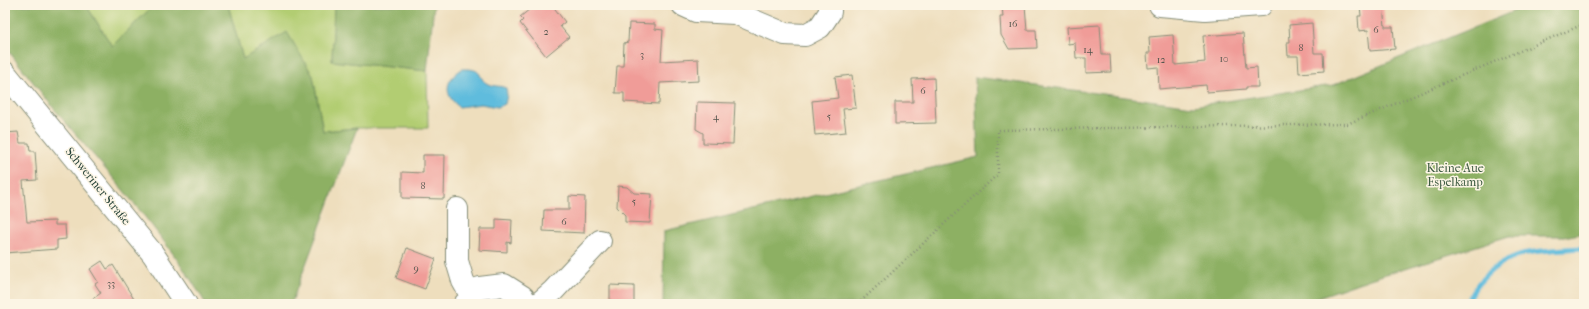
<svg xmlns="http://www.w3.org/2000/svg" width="1589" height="309" font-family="'IM FELL French Canon',serif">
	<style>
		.green { fill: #b2cd72; stroke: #688553 }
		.forest { fill: #8db064; stroke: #56764c }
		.water { fill: #5fbcdd; stroke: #3f7c88 }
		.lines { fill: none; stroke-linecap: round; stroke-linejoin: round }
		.stream { stroke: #5fbcdd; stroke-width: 5 }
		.building { fill: #f09c98 }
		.minor-casing { stroke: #868e78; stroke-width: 24 }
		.path { stroke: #868e78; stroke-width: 2.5; stroke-dasharray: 1 3; stroke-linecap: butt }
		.minor { stroke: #fff; stroke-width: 22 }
		.labels { text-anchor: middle; stroke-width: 3; stroke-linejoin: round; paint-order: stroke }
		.number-label { font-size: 10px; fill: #53554d }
		.park-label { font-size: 12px; fill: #3c5a40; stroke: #fcf5e5 }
		.street-label { font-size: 12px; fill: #1f3d34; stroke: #fcf5e5 }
	</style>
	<rect width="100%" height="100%" fill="#fcf5e5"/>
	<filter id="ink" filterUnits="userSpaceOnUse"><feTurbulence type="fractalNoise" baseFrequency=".025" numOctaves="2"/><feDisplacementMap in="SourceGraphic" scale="8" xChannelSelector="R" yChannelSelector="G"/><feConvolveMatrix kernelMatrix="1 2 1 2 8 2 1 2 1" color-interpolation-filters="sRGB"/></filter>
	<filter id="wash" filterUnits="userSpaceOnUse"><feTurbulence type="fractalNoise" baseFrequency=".012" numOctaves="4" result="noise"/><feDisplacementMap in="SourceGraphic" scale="16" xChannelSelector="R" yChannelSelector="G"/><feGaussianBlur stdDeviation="0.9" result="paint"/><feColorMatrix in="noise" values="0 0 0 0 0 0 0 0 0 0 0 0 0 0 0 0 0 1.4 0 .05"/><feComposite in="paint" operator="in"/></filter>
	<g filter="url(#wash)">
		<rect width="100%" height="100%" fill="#eedebd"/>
		<!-- green -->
		<path class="green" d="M86 5H154L112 46Z
			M228 5H334L332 61 427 71 428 128H357L323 131 313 76 287 33 243 59Z"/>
		<!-- forest -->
		<path class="forest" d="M5 5H86L112 46 154 5H228L243 59 287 32 313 76 323 131 357 128 291 304H206C164 233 108 173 55 110 40 91 25 72 10 53L5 45Z
			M334 5H434L427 71 332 61Z
			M1529 5H1584V233L1569 236H1509L1370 279 1298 304H663L664 231 978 157 975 77 1193 106 1333 85Z"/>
		<!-- water -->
		<path class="water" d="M462 69C486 68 476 78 488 84 494 87 499 85 506 88L507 95 505 104 497 107 481 104 459 107C443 94 445 80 462 69Z"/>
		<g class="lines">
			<!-- stream -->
			<path class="stream" d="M1376 304 1381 302H1406L1408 304
				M1467 304C1474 283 1495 264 1516 256 1532 250 1566 249 1584 248"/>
		</g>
		<g id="blocks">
			<!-- building -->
			<path class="building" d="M535 5H552L565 22 560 26 569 37 546 56 520 23 523 20 520 17Z
				M1002 5H1025L1027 30H1036L1037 48 1009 49 1001 35 1000 17H1003Z
				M1360 5H1383L1385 27H1393L1395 49 1370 51 1368 30 1359 31 1358 16H1361Z
				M629 23 655 24V29L663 30 661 61 698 59 699 81 660 83 659 104 624 102V93H615L617 66H623L624 43 628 42Z
				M1312 23 1314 53H1323L1324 71 1299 73 1298 56H1288L1287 42H1290L1289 25Z
				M1100 25 1102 55H1110L1111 72 1086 73V58H1076L1075 43 1068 44 1067 27Z
				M1243 33 1246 68 1257 67 1258 87H1246V89L1207 92 1206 85 1159 89 1158 67 1148 68 1147 53H1150L1149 37 1173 35 1175 65 1205 62 1203 36Z
				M852 75 856 108 843 109 846 132 815 135 812 101 838 98 835 77Z
				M934 78 936 123 895 124V102H913L912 79Z
				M697 102 735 103 733 144 703 143V133L696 129Z
				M18 132 20 143H29L30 151H35L37 180 23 181 27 222 55 221V225H65L66 239 57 240V249L5 253V133Z
				M423 155H445L444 199 402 198V172L423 173Z
				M618 186 627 187 634 193 652 194 650 223 625 222V215L617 207Z
				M569 196 585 197 584 233 543 231 544 210H569Z
				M496 219 512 220 511 243 507 242V252L479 250 480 229H496Z
				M407 248 436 259 425 289 396 278Z
				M102 261 107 269 113 265 137 304H85L101 293 95 284 98 282 90 269Z
				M610 285 634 286V304H610Z"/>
		</g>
	</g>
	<g filter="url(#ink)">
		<use href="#blocks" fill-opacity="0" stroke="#868e78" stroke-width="1"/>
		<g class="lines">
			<defs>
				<path id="minor" d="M683 5 696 11 735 13 785 34 805 35 820 27 830 12V5
					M1160 5 1205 9 1261 5
					M5 73 153 254 186 304
					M457 209V261L463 281 472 297
					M465 304 480 288 504 285 523 297 525 304
					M538 304 553 291 600 241"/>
			</defs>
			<!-- minor casing -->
			<use href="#minor" class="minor-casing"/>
			<!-- path -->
			<path class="path" d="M858 304 998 174V130L1347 124 1584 24"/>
			<!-- minor -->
			<use href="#minor" class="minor"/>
		</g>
	</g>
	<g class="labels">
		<!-- number labels -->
		<g class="number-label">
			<text x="1013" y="27">16</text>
			<text x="1376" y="33">6</text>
			<text x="546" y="35">2</text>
			<text x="1301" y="51">8</text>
			<text x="1088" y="53">14</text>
			<text x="642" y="58">3</text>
			<text x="1224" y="62">10</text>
			<text x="1161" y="63">12</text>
			<text x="923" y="94">6</text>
			<text x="716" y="120">4</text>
			<text x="829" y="120">5</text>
			<text x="423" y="189">8</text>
			<text x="634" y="205">5</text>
			<text x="564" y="225">6</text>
			<text x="416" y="272">9</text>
			<text x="111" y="287">33</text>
		</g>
		<!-- park labels -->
		<g class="park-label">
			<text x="1455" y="172">Kleine Aue<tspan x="1455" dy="14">Espelkamp</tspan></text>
		</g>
		<!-- street labels -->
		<g class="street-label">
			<text transform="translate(98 186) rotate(51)" y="4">Schweriner Straße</text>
		</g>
	</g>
	<!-- margin -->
	<rect width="1589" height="309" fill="none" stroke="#fcf5e5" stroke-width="20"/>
</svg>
